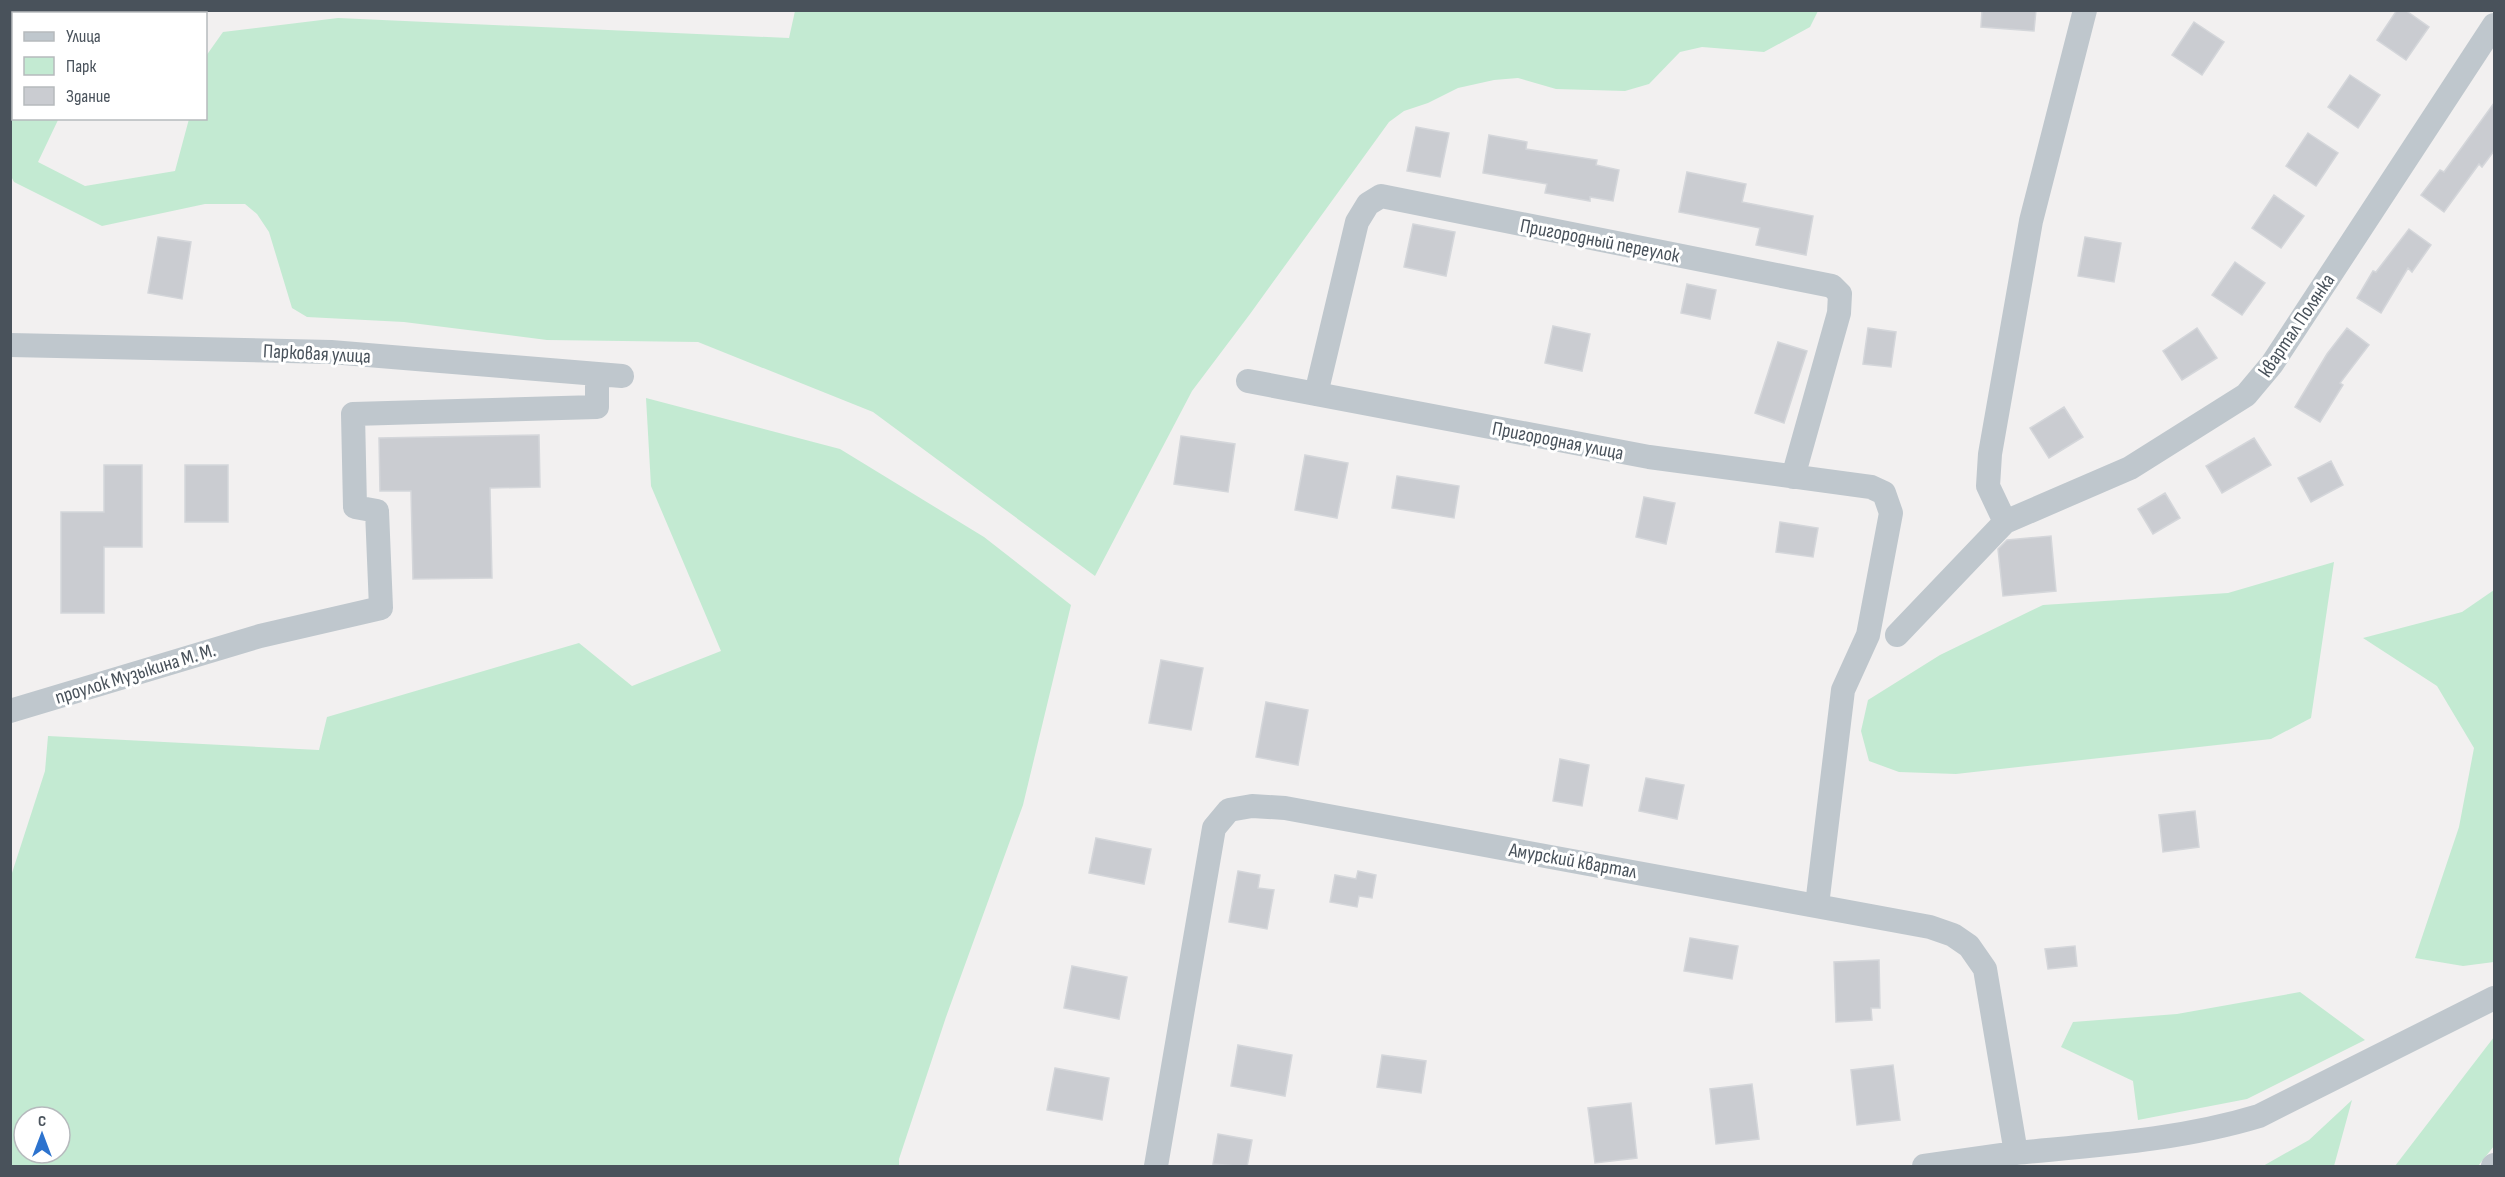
<svg xmlns="http://www.w3.org/2000/svg" width="2505" height="1177" font-family="'Sofia Sans Condensed',sans-serif">
	<style>
		.green { fill: #c3ead2; fill-rule: evenodd }
		.building { fill: #caccd1; stroke: #d4d6da; stroke-width: 1.5 }
		.lines { fill: none; stroke-linecap: round; stroke-linejoin: round }
		.minor { stroke: #bfc7cd; stroke-width: 24 }
		.labels { text-anchor: middle; stroke-width: 6; stroke-linejoin: round; paint-order: stroke }
		.street-label { font-size: 20px; fill: #49525b; stroke: #fff }
	</style>
	<rect width="100%" height="100%" fill="#f2f0f0"/>
	<!-- green -->
	<path class="green" d="M795 11V10L1818 11 1810 27 1764 52 1702 47 1680 52 1649 84 1625 91 1556 89 1518 78 1494 80 1458 88 1428 103 1404 111 1389 122 1250 314 1192 391 1095 576 873 412 698 342 547 340 404 322 307 317 292 308 269 232 257 214 245 204H205L102 226 14 182 11 176 10 83 13 80 14 118 58 120 38 162 85 186 175 171 189 119 206 118V56L223 32 338 18 789 38Z
		M646 398 840 449 984 537 1071 605 1023 805 946 1017 899 1159V1166H11V876L45 771 48 736 319 750 327 717 579 643 632 686 721 651 651 486ZM24 1117H60V1153H24Z
		M2334 562 2311 718 2271 739 1956 774 1899 772 1869 761 1861 731 1868 700 1940 655 2043 605 2228 593Z
		M2494 590V962L2463 966 2415 958 2459 827 2474 748 2437 686 2363 638 2462 612Z
		M2300 992 2365 1040 2247 1099 2138 1120 2133 1081 2061 1047 2073 1022 2177 1014Z
		M2494 1037V1146L2478 1166H2395Z
		M2352 1100 2334 1166H2263L2309 1140Z"/>
	<!-- building -->
	<path class="building" d="M1982 10H2036L2034 31 1981 27Z
		M2397 10H2405L2429 27 2406 60 2377 40Z
		M2194 22 2224 42 2202 75 2172 55Z
		M2350 75 2380 95 2358 128 2328 107Z
		M2494 103V151L2482 167 2479 164 2444 212 2421 195 2440 170 2444 172Z
		M1416 127 1449 133 1440 177 1407 171Z
		M2308 133 2338 153 2316 186 2286 166Z
		M1489 135 1527 142 1526 149 1597 160 1596 165 1619 170 1613 201 1590 197V201L1545 193 1547 184 1483 173Z
		M1687 172 1746 184 1742 202 1813 216 1806 255 1756 245 1760 228 1679 212Z
		M2274 195 2304 216 2281 248 2252 228Z
		M1413 224 1455 232 1446 276 1404 267Z
		M2409 229 2431 245 2412 272 2408 268 2381 313 2357 298 2373 271 2376 272Z
		M158 237 191 242 182 299 148 293Z
		M2085 237 2121 243 2114 282 2078 276Z
		M2235 262 2265 283 2242 315 2212 295Z
		M1687 284 1716 290 1710 319 1681 313Z
		M1553 326 1590 334 1582 371 1545 363Z
		M1868 328 1896 332 1891 367 1863 364Z
		M2197 328 2217 358 2182 380 2163 351Z
		M2347 328 2369 345 2340 383 2343 385 2320 422 2295 407 2327 354Z
		M1778 342 1807 351 1784 423 1755 413Z
		M2064 407 2083 437 2049 458 2030 428Z
		M539 435 540 487 490 488 492 578 413 579 411 491H380L379 438Z
		M1181 436 1235 444 1228 492 1174 484Z
		M2254 438 2271 465 2222 493 2206 466Z
		M1305 455 1348 463 1337 518 1295 510Z
		M2331 461 2343 485 2311 502 2298 478Z
		M104 465H142V547H104V613H61V512H104Z
		M185 465H228V522H185Z
		M1397 476 1459 486 1454 518 1392 508Z
		M2165 493 2180 518 2153 534 2138 509Z
		M1644 497 1675 503 1666 544 1636 537Z
		M1780 522 1818 528 1813 557 1776 552Z
		M2051 536 2056 591 2003 596 1998 549 2007 540Z
		M1161 660 1203 668 1191 730 1149 723Z
		M1266 702 1308 710 1298 765 1256 757Z
		M1560 759 1589 765 1582 806 1553 801Z
		M1646 778 1684 785 1677 819 1639 811Z
		M2195 811 2199 847 2163 852 2159 815Z
		M1096 838 1151 849 1144 884 1089 873Z
		M1238 871 1260 875 1258 888 1274 890 1267 929 1229 922Z
		M1358 871 1376 875 1372 898 1359 896 1357 907 1330 902 1335 875 1356 879Z
		M1690 938 1738 946 1732 979 1684 971Z
		M2075 946 2077 966 2048 969 2045 949Z
		M1879 960 1880 1008H1871L1872 1020 1836 1022 1834 962Z
		M1072 966 1127 977 1119 1019 1064 1008Z
		M1238 1045 1292 1055 1285 1096 1231 1086Z
		M1382 1055 1426 1061 1421 1093 1377 1087Z
		M1893 1065 1900 1120 1857 1125 1851 1070Z
		M1055 1068 1109 1078 1102 1120 1047 1110Z
		M1752 1084 1759 1139 1716 1144 1710 1089Z
		M1631 1103 1637 1158 1595 1163 1588 1108Z
		M1218 1134 1252 1140 1247 1167 1213 1164Z"/>
	<g class="lines">
		<!-- minor -->
		<path class="minor" d="M10 345 331 352 622 376
			M1248 381 1649 457 1871 487 1884 493 1891 513 1868 635 1843 690 1817 905
			M1316 394 1357 222 1368 204 1381 196 1832 286 1840 294 1839 313 1793 477
			M2005 522 1988 486 1990 454 2031 221 2085 10
			M1897 635 2005 522 2130 468 2246 395 2272 364 2494 25
			M10 711 260 636 381 608 377 511 355 507 353 414 597 407V374
			M2016 1153C2097 1145 2180 1140 2259 1116L2494 998
			M1156 1166 1214 828 1229 810 1252 806 1285 808 1930 927 1953 935 1969 946 1985 969 2016 1153 1924 1166
			M2493 1166 2494 1165"/>
	</g>
	<g class="labels">
		<!-- street labels -->
		<g class="street-label">
			<text transform="translate(1600 240) rotate(11)" y="7">Пригородный переулок</text>
			<text transform="translate(2296 325) rotate(-56)" y="7">квартал Полянка</text>
			<text transform="translate(317 353) rotate(3)" y="7">Парковая улица</text>
			<text transform="translate(1558 440) rotate(11)" y="7">Пригородная улица</text>
			<text transform="translate(135 673) rotate(-17)" y="7">проулок Музыкина М. М.</text>
			<text transform="translate(1573 860) rotate(10)" y="7">Амурский квартал</text>
		</g>
	</g>
	<!-- border -->
	<rect width="2505" height="1177" fill="none" stroke="#49525b" stroke-width="24"/>
	<!-- legend -->
	<rect x="12" y="12" width="195" height="108" fill="#ffffff" stroke="#b6babd" stroke-width="1.5"/>
	<rect x="24" y="32" width="30" height="9" fill="#bfc7cd" stroke="#b6babd" stroke-width="1.5"/>
	<text x="66" y="42" font-size="18" fill="#49525b">Улица</text>
	<rect x="24" y="57" width="30" height="18" fill="#c3ead2" stroke="#b6babd" stroke-width="1.5"/>
	<text x="66" y="72" font-size="18" fill="#49525b">Парк</text>
	<rect x="24" y="87" width="30" height="18" fill="#caccd1" stroke="#b6babd" stroke-width="1.5"/>
	<text x="66" y="102" font-size="18" fill="#49525b">Здание</text>
	<!-- north arrow -->
	<g transform="translate(42 1135)"><circle r="28" fill="#ffffff" stroke="#b6babd" stroke-width="1.5"/>
	<path d="M0-4.5L10 22L0 15L-10 22Z" fill="#2d73ce"/>
	<text y="-9" font-size="16" font-weight="bold" text-anchor="middle" fill="#49525b">С</text>
	</g>
</svg>
